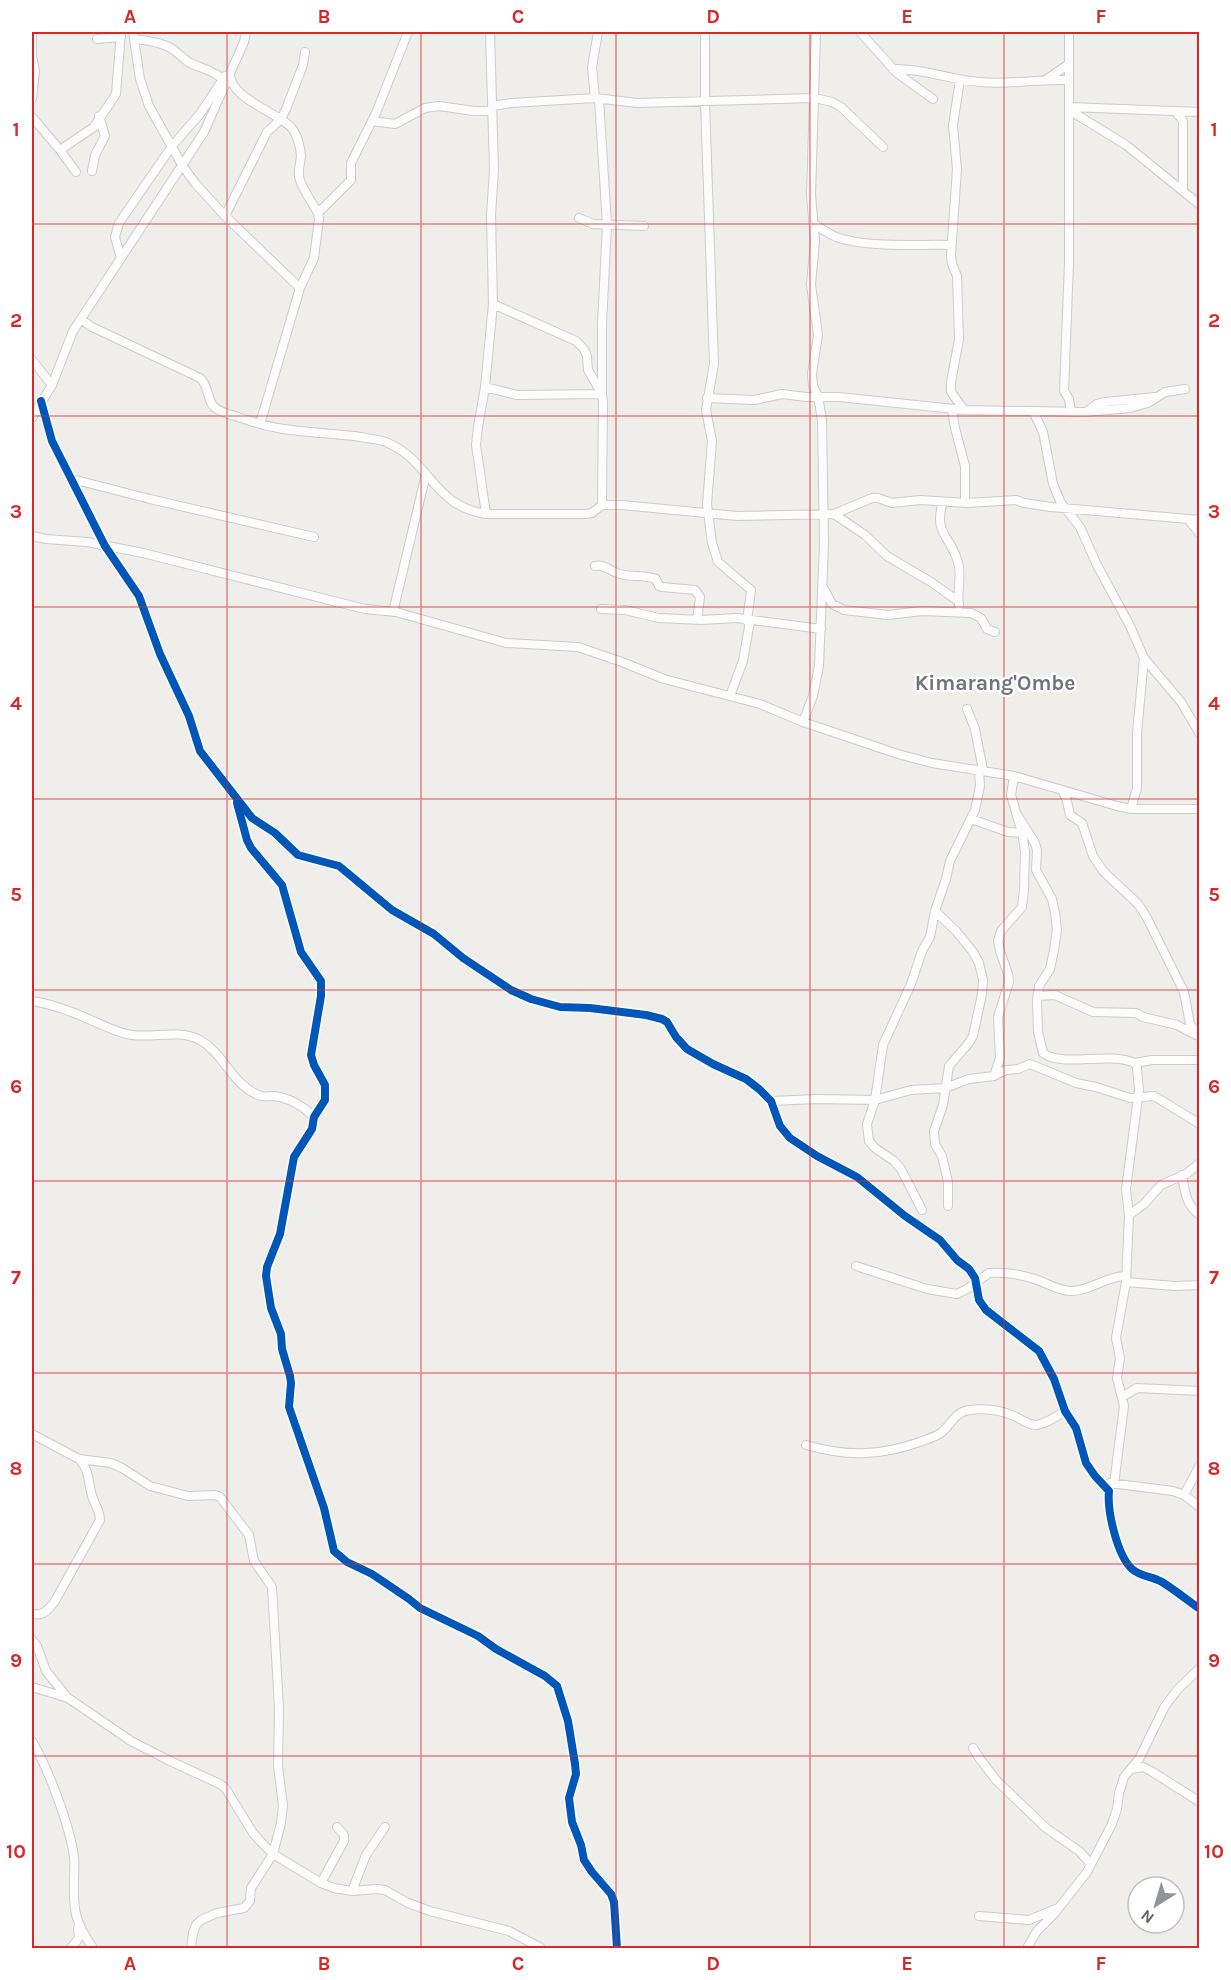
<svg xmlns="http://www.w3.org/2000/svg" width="1231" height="1980" font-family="Karla,sans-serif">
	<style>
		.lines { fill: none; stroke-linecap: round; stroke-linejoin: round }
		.minor-casing { stroke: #cbcccc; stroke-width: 10 }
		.minor { stroke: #fdfcfc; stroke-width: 8 }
		.cycleway-casing { stroke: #fff; stroke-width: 11 }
		.cycleway { stroke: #0057b8; stroke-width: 8 }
		.grid { fill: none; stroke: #d62828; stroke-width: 1.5; stroke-opacity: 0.55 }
		.labels { text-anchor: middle; stroke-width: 4.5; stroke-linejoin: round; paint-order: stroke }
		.quarter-label { font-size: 21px; font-weight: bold; fill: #70757a; stroke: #fff }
		.neatline { fill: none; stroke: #d62828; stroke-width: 2 }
		.grid-label { font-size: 20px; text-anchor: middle; font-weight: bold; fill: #d62828 }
	</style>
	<rect width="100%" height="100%" fill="#efeeea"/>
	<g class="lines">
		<defs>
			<path id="minor" d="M133 32 140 79 149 106 182 165 195 183 225 216 300 288
				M705 32V102L714 364 706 410 712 441 707 504 712 543 718 562 751 590 747 621
				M860 32 897 73 933 99
				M1069 32V263L1064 391 1069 399 1071 412
				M97 39 121 37
				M135 39C149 41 163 42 175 51 180 55 184 59 190 63 203 69 210 69 223 79
				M893 69C922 68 950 80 980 82 1009 85 1038 79 1068 80
				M230 74C230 98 276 112 291 127 297 134 301 148 301 157 300 164 298 170 299 176 300 186 313 204 318 213L319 219 314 258 300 288 260 424
				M1047 79 1069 64
				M960 80 953 125 957 169 951 255 952 264 957 276 959 339 951 382V392L964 410
				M595 98 592 67 598 32
				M32 99 35 71 32 56V32
				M492 106 512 103 595 98 637 103 815 98 832 102 841 107 883 147
				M1069 107 1200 112
				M1069 110 1126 145 1200 205
				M1175 111 1182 119 1183 122V190
				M32 117 60 150 94 127 116 94 121 32
				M372 121 395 124 425 108 439 106 474 111H492
				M60 150 76 172
				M92 171 95 155 105 136 99 116
				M318 213 351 180V163L376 113 408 32
				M225 216 267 132 281 119 286 109 303 65 305 52
				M579 218 593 224 644 226
				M814 224C822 229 830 235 839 238 872 248 917 244 951 245
				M121 258 115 237 119 223 172 146 200 114 225 76
				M493 304 576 341 584 349 587 356 588 370 602 394 603 401 602 505
				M82 320 92 327 200 378C210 386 206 403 217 409 223 413 231 415 238 417 251 421 264 426 278 428 305 433 333 433 361 437 369 439 380 439 388 443 430 461 433 506 486 514H585L592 513 602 505H622L737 516 834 514 872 498H878L892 503 920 500 967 503 1016 500 1024 503 1051 507 1200 520
				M32 360 52 385
				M485 387 517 395 602 394V324L607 225 599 99
				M707 398 754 400 782 394 806 397H839L964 410 1085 412 1130 408 1148 403 1165 392 1185 389
				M41 401 52 441 105 546 139 596 160 654 189 716 200 751 252 818 275 833 298 855 339 866 392 910 434 934 463 958 511 990 531 999 560 1007 590 1008 646 1015 662 1019 667 1022 676 1037 687 1049 713 1064 746 1079 759 1089 771 1101 780 1126 790 1138 817 1156 857 1177 905 1216 940 1240 957 1260 969 1269 975 1278 979 1300 986 1310 1039 1351 1054 1379 1065 1411 1076 1428 1086 1463 1095 1476 1109 1491C1107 1511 1117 1555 1132 1569 1141 1577 1152 1576 1162 1582 1175 1590 1187 1600 1200 1609
				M952 409 955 428 965 466V503
				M1086 412 1097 404 1105 402 1155 397
				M1034 413 1043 432 1053 484 1061 503 1080 527 1097 565 1130 626 1144 658 1181 702 1200 734
				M32 418 52 385 73 331 204 132 244 42 246 32
				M72 479 150 499 314 537
				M943 502C932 536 954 537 959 567 961 580 957 592 959 605
				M486 514 476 445 478 427 485 387 493 304 491 215 494 170 490 32
				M834 514 865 535 887 556 931 582 958 601
				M1188 519 1200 534
				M32 536 46 539 87 542 143 553 365 609 396 612 506 643 578 647 622 662 664 679 760 704 803 722 898 754 932 763 1014 776 1117 806 1131 809H1200
				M595 566C604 564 609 570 617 573 629 578 643 574 656 579L659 586 662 587 695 590 700 597 697 620
				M823 587 832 604 844 610 888 615 922 611 971 613 981 618 987 629 995 632
				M601 609 625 610 659 618 701 620 737 618 821 629
				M393 612 426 474
				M730 696 743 661 750 621
				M967 709 975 729 983 770
				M803 722 813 696 819 666 824 545 822 420 818 396 813 386 812 374 818 335 811 285 815 241 811 195 816 32
				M1063 792 1067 801 1070 815 1082 823 1093 856 1103 871 1138 904 1146 916 1184 992 1190 1024 1200 1037
				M237 802 247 840 251 848 282 885 301 952 321 981V996L311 1055 314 1065 325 1085V1100L314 1117 312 1129 294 1157 280 1234 267 1267 266 1276 271 1308 281 1334 282 1349 290 1376 291 1383 289 1407 324 1508 334 1551 347 1562 372 1574 409 1599 420 1608 478 1636 496 1649 545 1676 557 1686 568 1721 575 1764 576 1774 569 1798 572 1822 581 1845 584 1860 592 1872 611 1894 614 1902 617 1948
				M1131 809 1137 788V733L1144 658
				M1016 813 1035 843 1037 850 1036 870 1052 899 1055 913 1057 930 1054 950 1050 969 1039 986 1037 1000 1038 1032 1043 1053C1064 1068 1106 1051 1135 1063L1137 1068 1139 1090 1126 1189 1129 1215 1126 1282 1116 1338 1120 1358 1117 1378 1124 1406 1114 1484
				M971 819 1008 832 1022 833
				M935 911 956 931 973 952 979 963 983 980 982 994 973 1036 968 1044 949 1066 943 1105 934 1131 935 1144 942 1156 948 1182V1206
				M1038 996 1055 995 1093 1012 1136 1013 1143 1017 1177 1025 1196 1035
				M32 1001C53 1004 73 1012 93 1021 105 1026 118 1033 132 1035 154 1038 179 1029 200 1040 223 1053 231 1082 256 1094 263 1098 267 1096 274 1096 290 1098 303 1106 314 1117
				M1135 1063 1152 1060H1200
				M994 1076 1000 1058 998 1017 1009 982 1008 974 1000 951 998 941 1001 931 1022 907 1024 890 1025 851 1022 833 1011 795 1014 776
				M771 1101 817 1099 875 1100 911 1090 945 1088 969 1079 994 1076 1006 1070 1018 1069 1030 1064 1076 1083 1096 1087 1130 1098 1154 1096 1200 1124
				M1182 1175C1185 1190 1185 1205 1200 1215
				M922 1210 901 1169 894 1161 875 1148 869 1141 867 1124 875 1100 883 1045 911 984 922 951 930 937 935 911 946 879 950 861 975 810 980 786 979 770
				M1129 1215 1144 1204 1161 1185 1186 1174 1200 1163
				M856 1266 927 1289 957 1294 967 1289 989 1273C1002 1272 1018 1274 1031 1278 1045 1281 1056 1291 1071 1291 1091 1291 1106 1276 1125 1276
				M1126 1282 1175 1286 1200 1285
				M1122 1397 1137 1388 1200 1391
				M32 1434 79 1459 111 1463 122 1468 150 1486 188 1496 215 1495 220 1497 249 1535 254 1561 272 1587 279 1708 278 1766 283 1805 281 1823 273 1854 251 1888 250 1901 244 1908 217 1913 201 1920 196 1925 193 1933 191 1948
				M806 1445C848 1457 879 1456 920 1442 927 1439 935 1437 941 1433 951 1425 955 1412 969 1410 984 1408 1001 1410 1014 1416 1021 1419 1028 1425 1036 1425 1046 1424 1056 1417 1065 1411
				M1110 1483 1173 1491 1184 1495 1200 1507
				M1184 1495 1200 1465
				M32 1613C42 1618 49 1609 55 1601L100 1520C100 1509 93 1503 91 1492 88 1480 89 1470 80 1460
				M32 1640 37 1646 46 1671 67 1697
				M32 1687 68 1698 131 1741 170 1761 220 1784 226 1789 253 1833 261 1842 273 1854 321 1883 334 1888 352 1891 377 1889 385 1890 408 1903 430 1911 509 1931 541 1948
				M32 1741C48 1768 70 1826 74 1857 75 1864 74 1872 74 1880 73 1911 75 1922 93 1948
				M973 1748 980 1759 996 1780 1046 1828 1079 1851 1091 1864
				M1131 1769 1143 1767 1151 1771 1200 1802
				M321 1883 344 1841V1835L337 1827
				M352 1891 366 1855 385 1827
				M979 1916 1029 1920 1058 1908
				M71 1948 79 1938 78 1929
				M1027 1948 1037 1931 1054 1914 1087 1872 1112 1824 1117 1809 1119 1793 1124 1777 1139 1759 1165 1706 1178 1689 1200 1668"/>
		</defs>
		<!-- minor casing -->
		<use href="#minor" class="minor-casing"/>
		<!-- minor -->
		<use href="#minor" class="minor"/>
		<defs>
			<path id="cycleway" d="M41 401 52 441 105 546 139 596 160 654 189 716 200 751 252 818 275 833 298 855 339 866 392 910 434 934 463 958 511 990 531 999 560 1007 590 1008 646 1015 662 1019 667 1022 676 1037 687 1049 713 1064 746 1079 759 1089 771 1101 780 1126 790 1138 817 1156 857 1177 905 1216 940 1240 957 1260 969 1269 975 1278 979 1300 986 1310 1039 1351 1054 1379 1065 1411 1076 1428 1086 1463 1095 1476 1109 1491C1107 1511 1117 1555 1132 1569 1141 1577 1152 1576 1162 1582 1175 1590 1187 1600 1200 1609
				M237 803 247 840 251 848 282 885 301 952 321 981V996L311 1055 314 1065 325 1085V1100L314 1117 312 1129 294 1157 280 1234 267 1267 266 1276 271 1308 281 1334 282 1349 290 1376 291 1383 289 1407 324 1508 334 1551 347 1562 372 1574 409 1599 420 1608 478 1636 496 1649 545 1676 557 1686 568 1721 575 1764 576 1774 569 1798 572 1822 581 1845 584 1860 592 1872 611 1894 614 1902 617 1948"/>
		</defs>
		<!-- cycleway casing -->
		<use href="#cycleway" class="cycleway-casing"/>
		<!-- cycleway -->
		<use href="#cycleway" class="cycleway"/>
	</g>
	<!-- grid -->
	<path class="grid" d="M227 32V1948M421 32V1948M616 32V1948M810 32V1948M1004 32V1948M32 224H1200M32 416H1200M32 607H1200M32 799H1200M32 990H1200M32 1181H1200M32 1373H1200M32 1564H1200M32 1756H1200"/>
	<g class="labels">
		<!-- quarter labels -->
		<g class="quarter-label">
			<text x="995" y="690">Kimarang'Ombe</text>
		</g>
	</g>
	<!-- border -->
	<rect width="1231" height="1980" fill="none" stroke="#ffffff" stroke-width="66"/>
	<!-- north arrow -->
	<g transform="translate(1156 1905) rotate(217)"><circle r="28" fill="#ffffff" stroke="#bfc1c3" stroke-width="1.5"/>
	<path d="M0-4.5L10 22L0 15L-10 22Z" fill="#919496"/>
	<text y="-9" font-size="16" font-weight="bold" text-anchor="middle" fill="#5f6368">N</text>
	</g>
	<rect x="33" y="33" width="1165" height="1914" class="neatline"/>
	<g class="grid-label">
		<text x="130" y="23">A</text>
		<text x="324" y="23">B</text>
		<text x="518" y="23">C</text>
		<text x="713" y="23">D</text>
		<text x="907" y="23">E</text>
		<text x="1101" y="23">F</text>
		<text x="16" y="136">1</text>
		<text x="1214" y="136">1</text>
		<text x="16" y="327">2</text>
		<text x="1214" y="327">2</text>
		<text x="16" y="518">3</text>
		<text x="1214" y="518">3</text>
		<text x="16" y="710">4</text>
		<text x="1214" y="710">4</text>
		<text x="16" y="901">5</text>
		<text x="1214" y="901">5</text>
		<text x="16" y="1093">6</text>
		<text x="1214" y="1093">6</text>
		<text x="16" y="1284">7</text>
		<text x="1214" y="1284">7</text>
		<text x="16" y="1475">8</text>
		<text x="1214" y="1475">8</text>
		<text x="16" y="1667">9</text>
		<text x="1214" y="1667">9</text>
		<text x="16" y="1858">10</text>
		<text x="1214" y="1858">10</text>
		<text x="130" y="1970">A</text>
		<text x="324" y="1970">B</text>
		<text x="518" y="1970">C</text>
		<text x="713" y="1970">D</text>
		<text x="907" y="1970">E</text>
		<text x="1101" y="1970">F</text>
	</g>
</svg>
